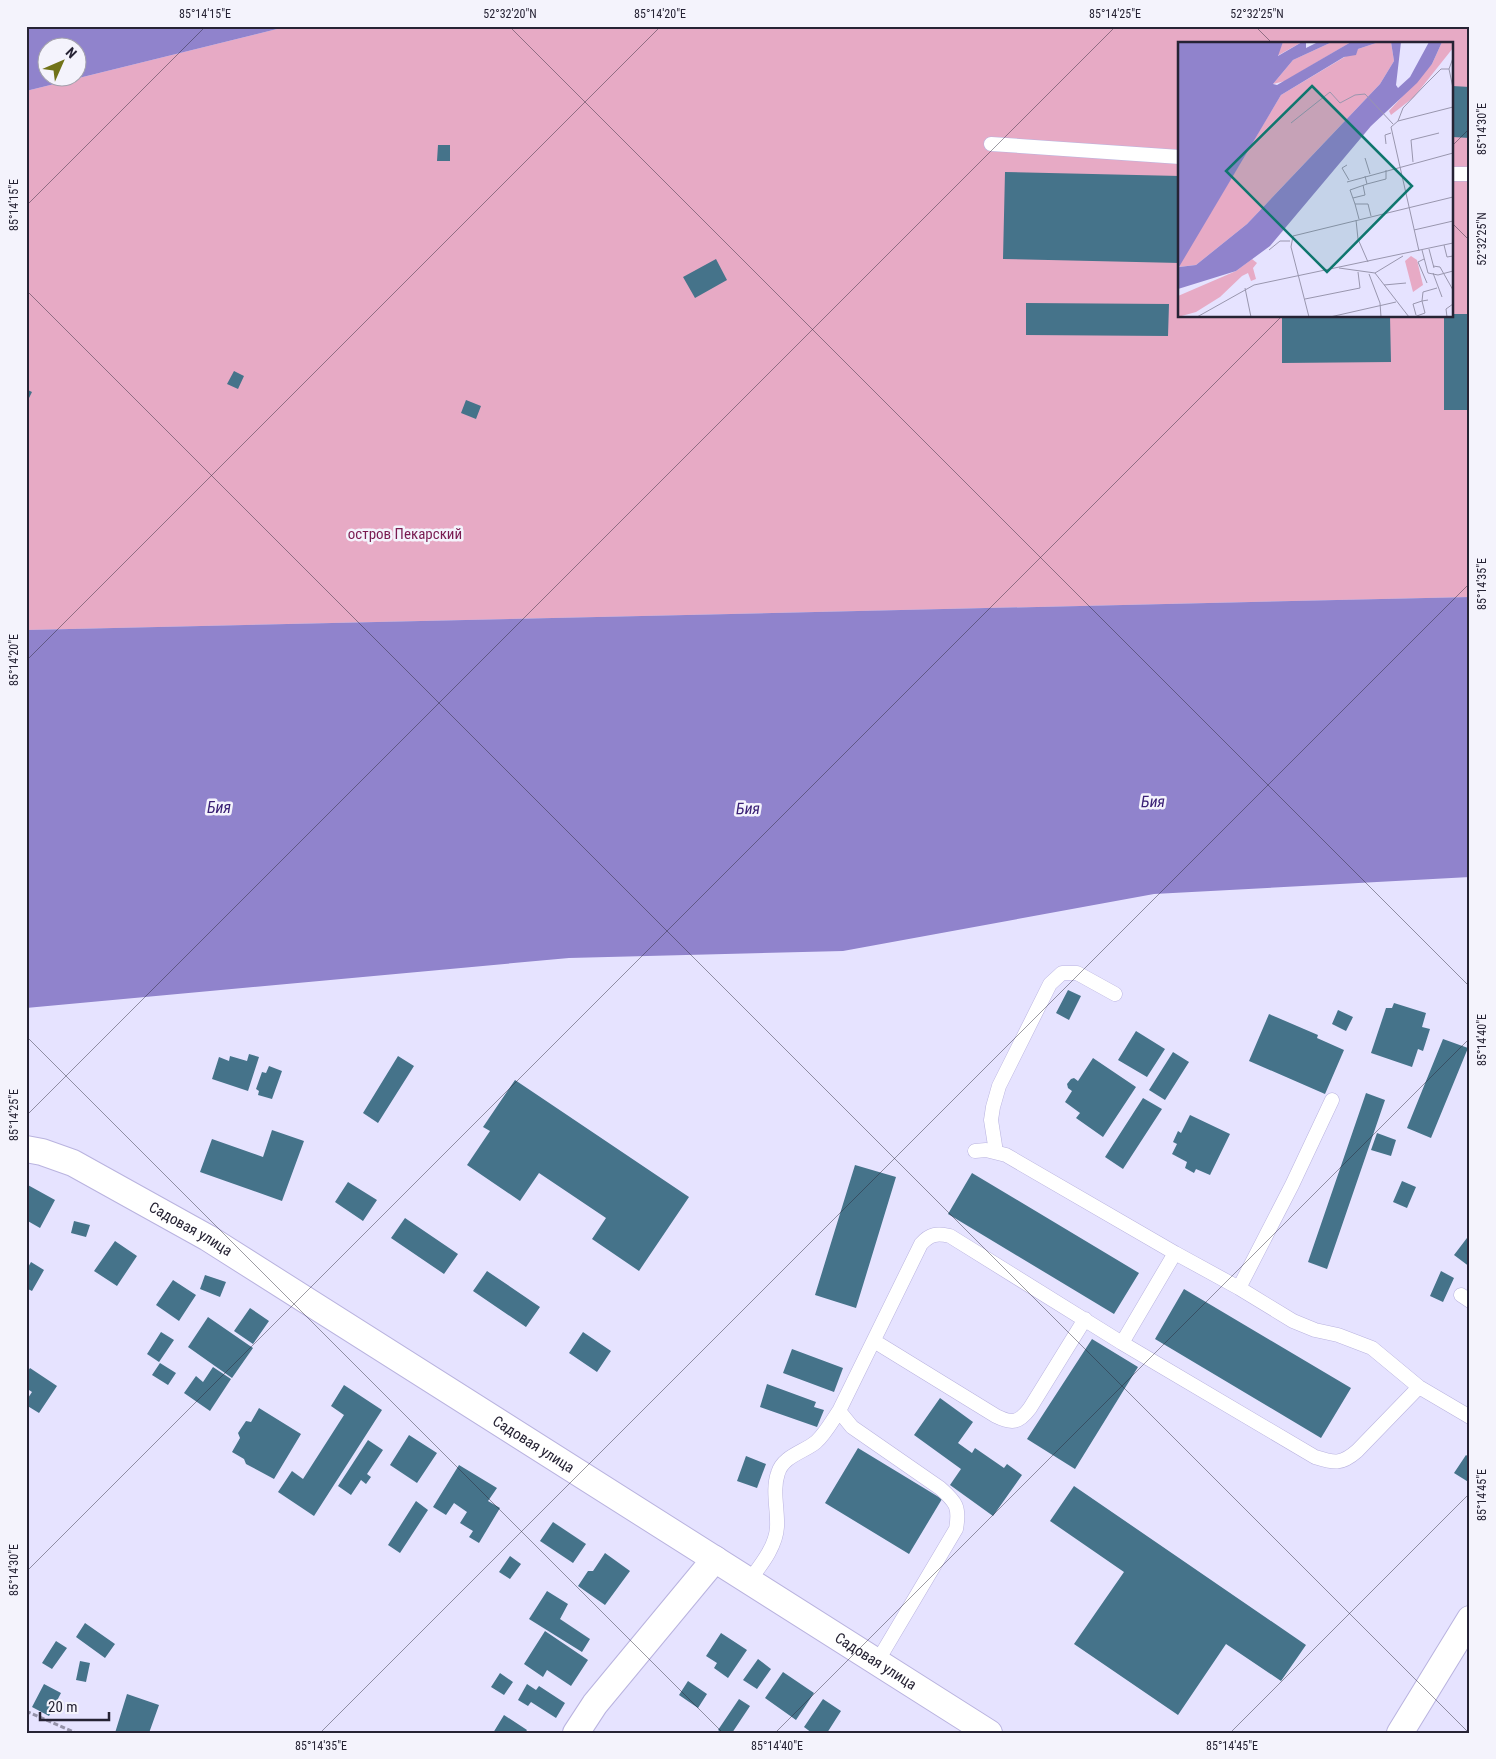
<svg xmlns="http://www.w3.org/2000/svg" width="1496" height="1759" font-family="'Roboto Condensed',sans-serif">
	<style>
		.green { fill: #e7aac5; fill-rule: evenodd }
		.water { fill: #9083cc; fill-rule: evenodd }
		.building { fill: #45738a }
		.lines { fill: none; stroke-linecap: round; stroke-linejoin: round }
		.service-casing { stroke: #b9b3df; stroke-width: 15 }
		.minor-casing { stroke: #b9b3df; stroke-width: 28 }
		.path { stroke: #9592a9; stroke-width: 3; stroke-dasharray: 5 2.5; stroke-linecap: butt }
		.service { stroke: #fff; stroke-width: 14 }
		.minor { stroke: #fff; stroke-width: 26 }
		.ticks { fill: none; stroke: #262334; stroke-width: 1; stroke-opacity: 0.45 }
		.labels { text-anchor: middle; stroke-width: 5; stroke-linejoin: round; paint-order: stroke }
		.park-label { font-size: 15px; fill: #791b50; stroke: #f4f3fc }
		.street-label { font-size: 15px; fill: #262334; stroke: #f4f3fc }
		.water-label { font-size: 16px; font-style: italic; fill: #3a2075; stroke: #f4f3fc }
		.inset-road { fill: none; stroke: #9996ae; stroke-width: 1 }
		.view { fill: #0f766e; fill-opacity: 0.15; stroke: #0f766e; stroke-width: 2.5 }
		.inset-edge { fill: none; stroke: #262334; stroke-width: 2.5 }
		.neatline { fill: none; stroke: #262334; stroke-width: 2 }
		.ticks-label { font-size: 12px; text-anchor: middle; fill: #262334 }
	</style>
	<rect width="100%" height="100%" fill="#e6e3ff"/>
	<!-- green -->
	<path class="green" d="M289 26H1470V597L26 630V91ZM1180 44H1452V316H1180Z"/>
	<!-- water -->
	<path class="water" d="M26 26H289L26 91ZM48 48H78V78H48Z
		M1470 597V877L1154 894 843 951 569 958 26 1008V630Z"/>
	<!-- building -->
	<path class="building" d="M1452 86 1470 87V138L1452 137Z
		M438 145H450V161H437Z
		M1005 172 1180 176V263L1003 259Z
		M716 259 727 280 695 298 683 277Z
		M1026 303 1169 304 1168 336 1026 335Z
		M1452 314H1470V410H1444V316H1452Z
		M1282 316H1390L1391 362 1282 363Z
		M234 371 244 376 238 389 227 384Z
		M26 389 32 392 26 404Z
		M466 400 481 406 476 419 461 413Z
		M1068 990 1081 996 1069 1020 1056 1013Z
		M1394 1003 1426 1013 1422 1027 1430 1029 1423 1051 1418 1049 1412 1067 1371 1053 1386 1008H1392Z
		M1338 1010 1353 1017 1346 1031 1332 1024Z
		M1269 1014 1318 1035 1317 1038 1344 1050 1325 1094 1249 1061Z
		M1136 1031 1165 1049 1147 1077 1118 1060Z
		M1443 1039 1468 1048 1431 1138 1407 1128Z
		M1173 1052 1189 1062 1165 1100 1149 1090Z
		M249 1054 259 1057 248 1091 212 1079 219 1057 229 1061 230 1056 247 1061Z
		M398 1056 414 1066 378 1123 363 1113Z
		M1093 1058 1136 1087 1103 1137 1076 1118 1080 1113 1065 1102 1072 1091 1068 1088 1067 1084 1071 1079 1074 1078 1078 1081Z
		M269 1066 282 1071 272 1099 258 1095 259 1091 256 1089 262 1072 266 1073Z
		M515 1080 689 1197 639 1271 592 1239 606 1218 539 1173 520 1201 467 1165 490 1131 483 1127Z
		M1366 1093 1385 1100 1327 1269 1308 1262Z
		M1143 1098 1162 1109 1123 1169 1105 1157Z
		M1190 1115 1230 1134 1210 1175 1196 1169 1194 1173 1185 1168 1187 1162 1172 1154 1177 1144 1173 1142 1178 1131 1181 1133Z
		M272 1130 304 1141 282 1201 200 1172 212 1139 263 1157Z
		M1377 1133 1396 1140 1391 1156 1371 1150Z
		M855 1165 896 1177 856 1308 815 1295Z
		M972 1173 1139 1273 1114 1314 948 1214Z
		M1402 1181 1416 1187 1407 1208 1393 1202Z
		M348 1182 377 1200 363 1221 335 1202Z
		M26 1184 55 1200 40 1228 26 1220Z
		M405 1218 458 1254 444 1274 391 1238Z
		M74 1221 90 1225 86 1237 71 1233Z
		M1470 1234V1267L1454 1255Z
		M115 1241 137 1256 117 1286 94 1271Z
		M31 1262 44 1270 32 1291 26 1288V1271Z
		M487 1271 540 1307 526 1327 473 1291Z
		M1441 1271 1454 1278 1443 1302 1430 1296Z
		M205 1275 226 1282 220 1297 200 1289Z
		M173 1280 196 1295 179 1321 156 1305Z
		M1184 1289 1351 1388 1321 1438 1155 1339Z
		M250 1308 269 1321 253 1344 234 1331Z
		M208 1317 253 1348 232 1378 188 1347Z
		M161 1332 174 1340 159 1362 147 1354Z
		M583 1332 611 1351 597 1372 569 1353Z
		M1092 1339 1138 1367 1075 1469 1027 1439Z
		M792 1349 843 1368 834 1392 783 1373Z
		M160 1363 176 1373 168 1385 152 1375Z
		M213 1367 231 1379 210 1411 184 1393 196 1376 203 1382Z
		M30 1368 57 1386 39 1413 26 1405V1401L32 1392 26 1388V1374Z
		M767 1384 816 1402 814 1407 824 1410 817 1427 760 1407Z
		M344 1385 382 1410 314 1516 278 1492 292 1471 303 1479 344 1415 331 1406Z
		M940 1398 973 1422 958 1443 972 1453 975 1448 1004 1468 1007 1464 1022 1475 993 1516 950 1485 961 1469 914 1435Z
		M259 1408 301 1434 274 1479 246 1464 244 1459 232 1452 240 1438 238 1433 246 1421 251 1422Z
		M409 1435 437 1453 417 1483 390 1465Z
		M368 1440 383 1450 367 1474 371 1477 366 1484 361 1480 351 1495 338 1486Z
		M858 1448 942 1499 909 1554 825 1503Z
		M1466 1455 1470 1458V1483L1454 1473Z
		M746 1456 766 1464 757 1488 737 1481Z
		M459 1465 497 1488 488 1501 500 1508 479 1543 469 1537 473 1531 460 1523 467 1512 454 1503 446 1515 433 1507Z
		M1074 1486 1306 1645 1281 1681 1226 1644 1178 1715 1074 1644 1124 1572 1050 1521Z
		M416 1501 428 1510 400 1553 388 1545Z
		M553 1522 586 1544 573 1563 540 1541Z
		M605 1553 630 1571 605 1605 578 1586 588 1571H593Z
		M510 1556 521 1564 510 1579 499 1572Z
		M547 1591 568 1604 560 1619 590 1639 582 1652 529 1619Z
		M85 1623 115 1644 105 1658 76 1637Z
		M545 1631 588 1660 571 1686 547 1670 543 1677 524 1664Z
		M721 1633 747 1650 728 1678 714 1668 717 1663 706 1656Z
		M56 1641 67 1648 52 1669 42 1663Z
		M758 1659 771 1669 757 1689 743 1680Z
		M80 1661 90 1663 86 1682 76 1680Z
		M783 1672 814 1693 796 1720 765 1698Z
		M500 1673 513 1682 504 1695 491 1687Z
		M688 1681 707 1694 698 1708 679 1695Z
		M44 1684 61 1693 49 1716 32 1707Z
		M527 1684 536 1690 539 1686 565 1703 556 1718 531 1702 528 1706 518 1700Z
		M127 1694 159 1705 149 1733H115Z
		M739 1699 750 1706 732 1733H722L718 1730Z
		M823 1699 841 1711 827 1733H812L804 1727Z
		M504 1715 527 1730 525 1733H493Z"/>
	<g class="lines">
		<defs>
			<path id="service" d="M991 144 1180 157
				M1452 174H1470
				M975 1151 986 1150 1006 1155 1175 1253 1239 1288 1293 1321 1315 1330 1338 1335 1372 1348 1419 1387 1470 1417
				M996 1152 991 1120 993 1107 999 1086 1050 984 1062 973H1077L1115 994
				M1239 1288 1292 1185 1332 1100
				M1461 1295 1470 1301
				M874 1341 996 1416C1012 1424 1019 1423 1030 1408L1085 1319
				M1122 1343 1315 1457C1334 1463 1341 1465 1357 1451L1419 1387
				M749 1581C760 1566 776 1547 777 1527 778 1510 772 1490 778 1473 783 1456 804 1452 816 1442 825 1434 832 1421 839 1411
				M877 1662 956 1529C960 1507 956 1502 940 1488L852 1427 839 1411 921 1244C930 1234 937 1233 950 1236L1122 1343 1175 1253"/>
			<g id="minor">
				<path id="s1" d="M26 1149 42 1152 73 1163 208 1238 989 1733"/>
				<path d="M576 1733 595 1704 715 1559"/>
				<path d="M1400 1733 1470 1619"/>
			</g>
		</defs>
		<!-- service casing -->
		<use href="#service" class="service-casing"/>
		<!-- minor casing -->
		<use href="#minor" class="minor-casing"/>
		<!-- path -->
		<path class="path" d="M26 1711 76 1733"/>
		<!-- service -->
		<use href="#service" class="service"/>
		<!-- minor -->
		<use href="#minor" class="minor"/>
	</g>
	<!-- ticks -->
	<path class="ticks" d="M509 26 1470 987M1255 26 1273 44M1452 146 1470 128M26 206 206 26M1452 223 1470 241M26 290 1469 1733M26 661 661 26M26 1036 723 1733M26 1116 1116 26M26 1572 1282 316M320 1733 1470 583M775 1733 1470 1038M1230 1733 1470 1493"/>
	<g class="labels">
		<!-- park labels -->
		<g class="park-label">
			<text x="405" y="539">остров Пекарский</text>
		</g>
		<!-- street labels -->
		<g class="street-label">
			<text dy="5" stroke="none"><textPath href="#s1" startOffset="184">Садовая улица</textPath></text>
			<text dy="5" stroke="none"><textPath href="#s1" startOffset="589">Садовая улица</textPath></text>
			<text dy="5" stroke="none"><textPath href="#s1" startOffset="994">Садовая улица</textPath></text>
		</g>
		<!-- water labels -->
		<g class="water-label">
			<text transform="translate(1153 801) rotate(-1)" y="6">Бия</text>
			<text x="219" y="813">Бия</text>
			<text transform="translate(748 808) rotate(-1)" y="6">Бия</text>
		</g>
	</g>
	<!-- overview -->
	<g transform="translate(1178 42)">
		<rect width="275" height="275" fill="#e6e3ff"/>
		<path d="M105 0H124L99 14ZM154 0H173L107 39 95 42 115 18ZM201 0H213L216 19 202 42 69 182 18 223 0 225 103 53 180 7ZM264 0H275V6L236 55 213 73 211 69 254 22ZM233 214 239 218 245 243 235 250 227 219ZM74 217 79 221 75 226 78 237 73 239 70 231 64 234 42 255 18 270 0 275V254L58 229Z" fill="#e7aac5"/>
		<path d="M0 0H105L100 14 124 0H128V6L140 0H154L115 18 95 42 99 43 173 0H201L180 7 178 13 166 15 103 53 1 225 18 223 69 182 202 42 216 19 213 0H223L218 43 220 46 232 35 251 0H264L254 22 239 41 193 84 92 204 58 229 0 247Z" fill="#9083cc"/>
		<path class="inset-road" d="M275 16 271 27 275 46M220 79 225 66 246 44 263 27H271M113 81 152 50 162 61 177 53 187 52 215 82M208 102 207 93 213 91M187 116 192 132M235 120 233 98 261 91M169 123 164 126 171 138M187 134 189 142 172 148 177 162H190L193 174M169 140 275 111M189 142 208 137V128M175 156 187 153 185 143M177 162 181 177M178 178 180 197 190 220M236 188 275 179M266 203 269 215 275 214M251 207 256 226M91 208 102 199H112M244 208 250 231 260 233 275 229M241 209 213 85 220 79 275 65M246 217 240 220 249 241M255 224 262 225 275 248M161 226 197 231 225 214M197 231 231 275M255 231 264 255M191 232 202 261 203 275M206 243 228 241M67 246 73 275M127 257 182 246 180 230M250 258 244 259 245 250 259 246M19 275 76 243 275 201M131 275 113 205 115 194 275 155M152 275 218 260M236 275 247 271 244 259 235 262 238 273M269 275 268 267 275 262"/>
		<path class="view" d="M134 44 234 144 149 230 48 129Z"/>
		<rect width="275" height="275" class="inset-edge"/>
	</g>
	<!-- border -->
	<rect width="1496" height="1759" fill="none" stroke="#f4f3fc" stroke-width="55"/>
	<!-- north arrow -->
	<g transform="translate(62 62) rotate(45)"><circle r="24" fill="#f4f3fc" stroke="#a2a0ac"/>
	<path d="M0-4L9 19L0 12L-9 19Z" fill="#717319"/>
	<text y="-8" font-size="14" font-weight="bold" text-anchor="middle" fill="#262334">N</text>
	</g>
	<!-- scale -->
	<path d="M40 1712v8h69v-8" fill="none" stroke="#262334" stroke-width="2.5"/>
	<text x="48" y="1712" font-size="15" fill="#262334" stroke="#f4f3fc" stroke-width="4" paint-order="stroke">20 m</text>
	<rect x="28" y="28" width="1440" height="1704" class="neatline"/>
	<g class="ticks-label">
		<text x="205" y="18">85°14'15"E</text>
		<text x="510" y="18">52°32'20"N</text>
		<text x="660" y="18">85°14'20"E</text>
		<text x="1115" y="18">85°14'25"E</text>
		<text x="1257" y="18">52°32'25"N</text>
		<text transform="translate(1482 129) rotate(-90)" y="4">85°14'30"E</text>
		<text transform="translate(14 205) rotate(-90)" y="4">85°14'15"E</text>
		<text transform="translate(1482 239) rotate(-90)" y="4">52°32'25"N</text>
		<text transform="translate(1482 584) rotate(-90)" y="4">85°14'35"E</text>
		<text transform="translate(14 660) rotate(-90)" y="4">85°14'20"E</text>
		<text transform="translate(1482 1040) rotate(-90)" y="4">85°14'40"E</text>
		<text transform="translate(14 1115) rotate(-90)" y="4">85°14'25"E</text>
		<text transform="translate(1482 1495) rotate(-90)" y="4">85°14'45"E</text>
		<text transform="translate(14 1570) rotate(-90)" y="4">85°14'30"E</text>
		<text x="321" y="1750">85°14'35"E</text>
		<text x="777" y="1750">85°14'40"E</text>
		<text x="1232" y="1750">85°14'45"E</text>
	</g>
</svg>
